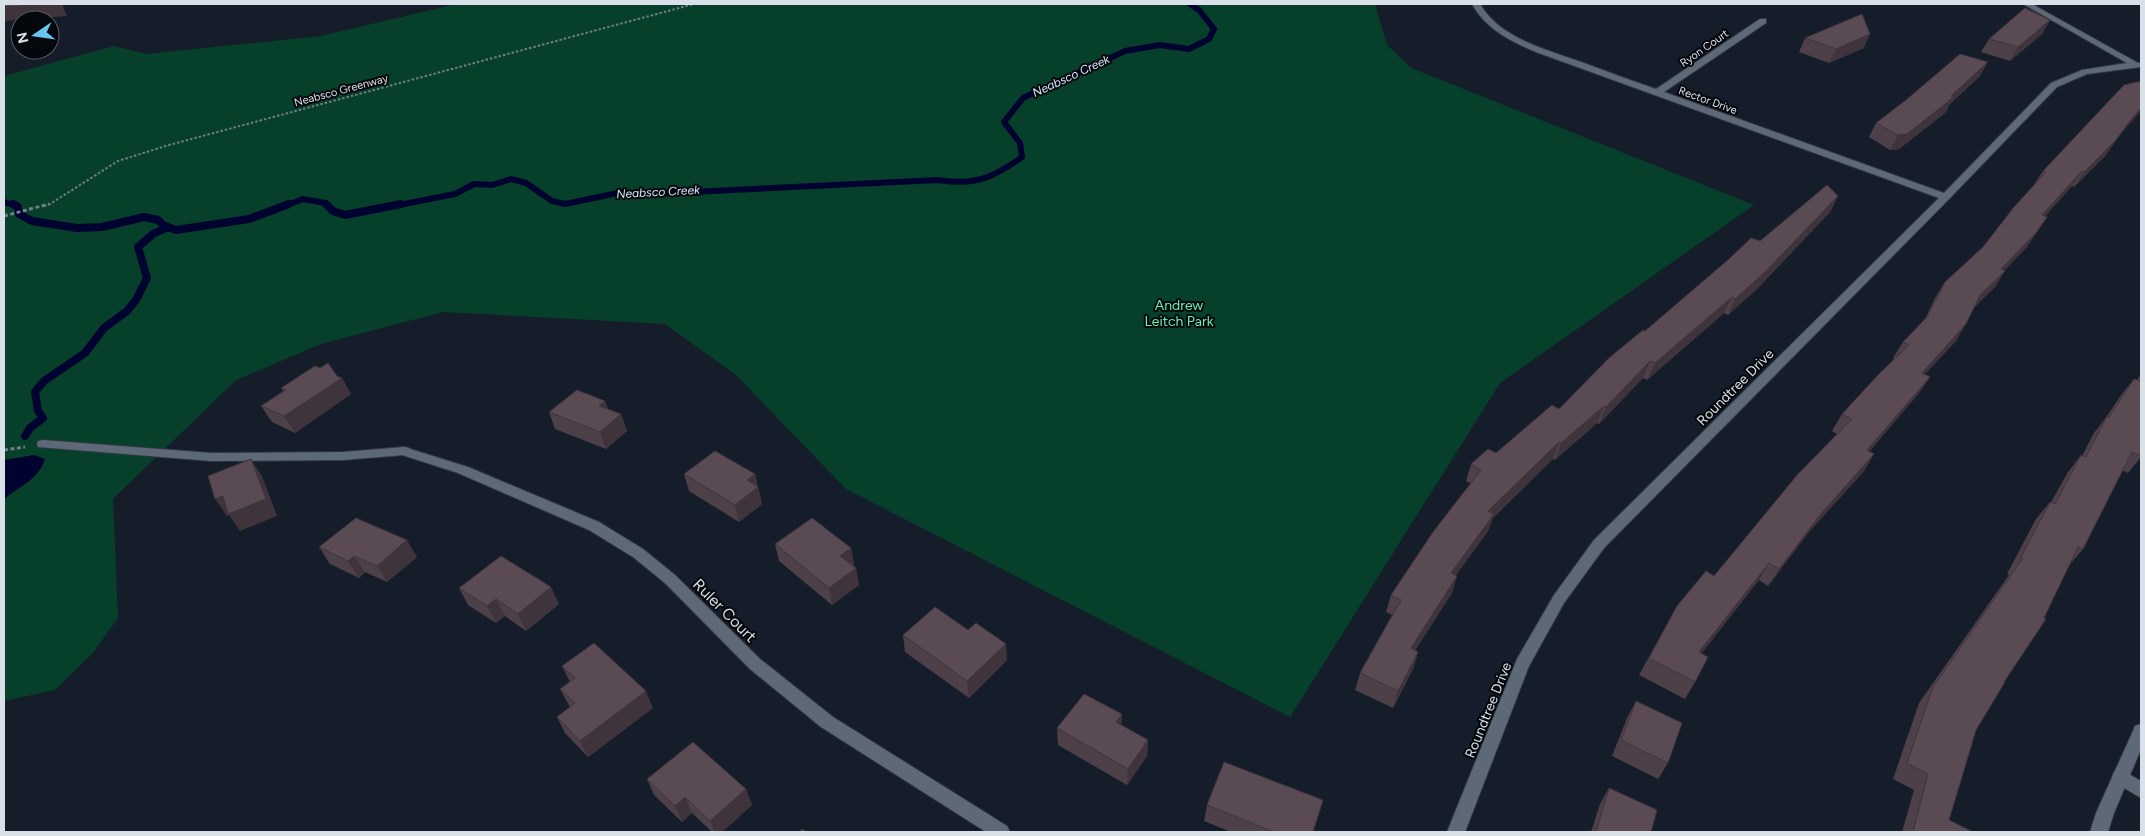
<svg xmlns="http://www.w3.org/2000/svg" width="2145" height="836" font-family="Figtree,sans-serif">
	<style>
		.green { fill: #06402a }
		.water { fill: #00022f }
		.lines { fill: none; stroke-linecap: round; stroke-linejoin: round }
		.stream-far1 { stroke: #00022f; stroke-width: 6 }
		.stream { stroke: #00022f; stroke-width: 8 }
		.service-casing { stroke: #323740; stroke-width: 2 }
		.minor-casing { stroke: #323740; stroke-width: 2 }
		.tertiary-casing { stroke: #323740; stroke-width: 2 }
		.path-far1 { stroke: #737b85; stroke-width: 2; stroke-dasharray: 2.5 2; stroke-linecap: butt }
		.path { stroke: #737b85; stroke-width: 3; stroke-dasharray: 4 2.5; stroke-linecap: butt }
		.service { fill: #5e6977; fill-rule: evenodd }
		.minor { fill: #5e6977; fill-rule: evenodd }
		.tertiary { fill: #5e6977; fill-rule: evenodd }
		.wall { fill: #4d4048 }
		.shaded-wall { fill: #3f343b }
		.building { fill: #5a4a54; stroke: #3f343b }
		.labels { text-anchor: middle; stroke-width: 4; stroke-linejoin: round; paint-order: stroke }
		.far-street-label { font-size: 11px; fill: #dae0e8; stroke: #04070c }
		.far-water-label { font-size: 12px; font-style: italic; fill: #d8e5f8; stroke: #04070c }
		.park-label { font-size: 14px; fill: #67f1b5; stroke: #04070c }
		.street-label { font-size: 14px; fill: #dae0e8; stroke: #04070c }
		.near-street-label { font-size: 16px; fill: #dae0e8; stroke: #04070c }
	</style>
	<rect width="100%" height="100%" fill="#141d29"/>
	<!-- green -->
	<path class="green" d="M456 4H1375L1387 45 1411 68 1754 205 1500 383 1290 717 846 489 736 375 665 324 443 312 321 344 236 380 113 499 118 618 93 653 55 690 4 701V76L114 46 146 54 321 36Z"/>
	<!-- water -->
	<path class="water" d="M34 455 45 459C39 479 20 486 4 499V460Z"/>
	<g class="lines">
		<!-- stream-far1 -->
		<path class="stream-far1" d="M4 202 16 206
			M285 206 303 199 325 203 328 206
			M394 206 455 194 474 184 492 185 511 179 526 183 552 201 565 204 618 193 631 195 938 180C974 186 993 178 1022 157L1020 143 1004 122 1023 98 1125 51 1160 45 1189 49 1209 39 1214 29 1199 10 1190 4"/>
		<!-- stream -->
		<path class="stream" d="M13 204 18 207 19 214 32 221 77 228 102 227 144 217 158 220 163 225 176 230 249 219 289 204
			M326 204 333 211 345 215 401 204
			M25 436 30 428 43 418 38 411 35 392 44 381 85 353 104 328 127 311 136 300 147 278 138 247 153 234 168 227"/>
		<defs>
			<path id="service" d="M43 440 211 453 343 452 404 447 409 448 410 451 409 454 404 455 343 460 211 461 38 447 37 444 38 441Z"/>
			<path id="minor" d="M1472 4H1480C1500 39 1548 50 1584 63 1608 72 1632 81 1656 89L1760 19H1766V23L1664 92 1944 193 2051 83 2082 70 2127 63 2023 4H2032L2138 63H2141V67L2087 74 2057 87 1949 199 1604 548 1564 603 1529 666 1465 832H1447L1517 659 1554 595 1594 540 1939 198 1536 52C1510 41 1486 29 1472 4Z
				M404 447 468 467 599 522 643 549 675 575 760 659 833 717 1007 826 1010 832H986L821 727 750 669 665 583 633 557 589 530 458 473 399 454 398 451 399 448Z
				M2120 769 2141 781V798L2114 782 2112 777 2114 772Z"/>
			<path id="tertiary" d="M2141 724V749L2114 813 2108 832H2090L2096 813 2133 731 2135 726Z"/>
		</defs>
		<!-- service casing -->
		<use href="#service" class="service-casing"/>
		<!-- minor casing -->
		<use href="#minor" class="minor-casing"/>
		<!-- tertiary casing -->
		<use href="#tertiary" class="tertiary-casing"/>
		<!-- path-far1 -->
		<path class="path-far1" d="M44 206 50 204 118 161 169 145 694 4"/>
		<!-- path -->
		<path class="path" d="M4 216 49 204
			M4 450 25 447"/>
		<!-- service -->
		<use href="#service" class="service"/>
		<!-- minor -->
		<use href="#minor" class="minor"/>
		<!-- tertiary -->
		<use href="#tertiary" class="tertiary"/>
	</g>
	<!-- wall -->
	<path class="wall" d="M2050 20 2042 34 2010 61 1981 52 1989 39Z
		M1805 38 1864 48 1829 63 1799 52Z
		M1980 76 1949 105 1946 112 1899 149 1890 150 1869 137 1876 123Z
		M2119 136 2106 155 2074 187 2072 186 2045 216 2047 217 2026 248 2004 271 1995 287 1974 307 1956 341 1925 374 1930 377 1919 393 1869 452 1874 454 1864 471 1809 532 1768 586 1759 580 1701 654 1695 682 1685 699 1639 675 1677 606 1714 576 1837 434 1832 431 1842 414 1894 359 1893 358 1903 342 1924 321 1935 298 1945 282 1983 247 2033 186 2043 171Z
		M1838 196 1830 212 1758 288 1728 315 1724 313 1647 380 1643 378 1599 424 1597 423 1555 460 1553 459 1493 518 1488 531 1456 575 1452 593 1415 650 1418 652 1413 669 1393 708 1355 690 1360 673 1392 615 1386 612 1391 595 1471 484 1466 481 1471 464 1496 453 1559 409 1645 331 1760 241Z
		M2141 374V457L2128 473 2122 470 2083 549 2071 563 2004 682 1976 730 1949 820 1973 832H1902L1914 790 1893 779 1919 703 2009 575 2007 574 2036 519 2050 502H2051L2068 472 2081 455 2082 456 2094 433 2107 416 2121 395 2134 379 2137 380Z
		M337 376 351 394 295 433 272 422 261 406 283 391 281 388Z
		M605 401 608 409 621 414 627 431 606 449 555 429 549 412Z
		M684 474H755L762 504 739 522 689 491Z
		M775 544 851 548 854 565 853 566 856 568 859 585 832 605 779 561Z
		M319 547 417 557 387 582 365 572 359 578 330 564Z
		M459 588 559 604 526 631 505 616 496 623 468 605Z
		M903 635 1007 660 969 698 905 652Z
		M562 666 653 708 588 757 565 733 557 717 570 707 560 689 570 682Z
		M1636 701 1668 763 1658 779 1612 756 1627 718Z
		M1122 714 1121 725 1148 740 1147 756 1127 785 1058 745 1057 728Z
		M647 779 746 789 752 805 722 832H712L692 813 682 822 654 795Z
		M1609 788 1651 832H1591L1600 804Z
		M1323 800 1313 832H1231L1204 821 1207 805Z"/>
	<!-- shaded-wall -->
	<path class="shaded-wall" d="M50 4H62L67 16 4 21V7Z
		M2050 20 2042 34 2010 61 2018 47Z
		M1870 34 1864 48 1829 63 1836 49Z
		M1988 62 1980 76 1949 105 1946 112 1899 149 1890 150 1898 135 1951 96Z
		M2141 108V111L2119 136 2106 155 2074 187 2084 172Z
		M2082 171 2072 186 2032 231 2042 215Z
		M1838 196 1830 212 1758 288 1728 315 1735 299Z
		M2047 217 2026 248 1990 285 2001 269Z
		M2005 271 1995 287 1970 312 1980 295Z
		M1732 297 1724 313 1647 380 1655 363Z
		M1966 324 1956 341 1911 389 1922 373Z
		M1650 361 1643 378 1599 424 1606 407Z
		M1930 377 1919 393 1856 467 1867 450Z
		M342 378 351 394 295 433 284 416Z
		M605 401 611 417 599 406Z
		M1604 406 1597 423 1555 460 1561 443Z
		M621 414 627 431 606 449 600 432Z
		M1559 442 1553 459 1493 518 1488 531 1445 589 1451 573 1488 511Z
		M1874 454 1864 471 1809 532 1768 586 1779 569 1820 515Z
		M251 459 262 476 277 516 240 531 229 515 227 516 215 499 223 496Z
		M755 474 762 504 739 522 735 505 747 480Z
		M407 540 417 557 387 582 377 566Z
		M851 548 854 565 844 572 840 556Z
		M354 556 365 572 359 578 348 561Z
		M1769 563 1759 580 1689 669 1699 652Z
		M856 568 859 585 832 605 829 588Z
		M1457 576 1452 593 1406 665 1411 648Z
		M551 587 559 604 526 631 518 614Z
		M496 599 505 616 496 623 487 606Z
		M1006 644 1007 660 969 698 967 681Z
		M1418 652 1413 669 1393 708 1398 691Z
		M646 691 653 708 588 757 580 741Z
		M1122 714 1121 731 1116 722Z
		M1148 740 1147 756 1127 785 1128 769Z
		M746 789 752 805 722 832H715L710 821Z
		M685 797 692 813 682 822 675 806Z"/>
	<!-- building -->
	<path class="building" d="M4 4H50L4 7Z
		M2025 8 2050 20 2018 47 1989 39Z
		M1862 14 1870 34 1836 49 1805 38Z
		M1960 54 1988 62 1951 96 1954 97 1907 134 1898 135 1876 123 1906 100Z
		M2141 81V108L2129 122 2116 140 2084 172 2082 171 2042 215 2047 217 2036 233 2001 269 2005 271 1980 295 1966 324 1922 373 1930 377 1867 450 1874 454 1820 515 1779 569 1769 563 1699 652 1708 657 1695 682 1649 658 1677 606 1706 571 1714 576 1798 474 1852 419 1842 414 1880 373 1909 345 1903 342 1927 317 1945 282 1983 247 2014 207 2046 172 2043 171 2124 85Z
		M1827 185 1838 196 1765 272 1735 299 1732 297 1655 363 1650 361 1606 407 1604 406 1561 443 1559 442 1488 511 1494 514 1451 573 1457 576 1411 648 1418 652 1398 691 1360 673 1401 600 1391 595 1433 532 1481 470 1471 464 1488 449 1496 453 1552 405 1559 409 1609 358 1643 330 1645 331 1729 259 1751 238 1760 241Z
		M328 363 337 376 342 378 284 416 261 406 286 390 281 388 315 366 320 368Z
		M2141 378V456L2132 452 2083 549 2078 547 2044 618 2046 619 2004 682H2005L1976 730 1949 820 1973 832H1913L1928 774 1907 763 1933 687 2023 558 2021 557 2050 502 2055 504 2081 455 2086 457 2107 416 2109 417 2134 379 2140 381Z
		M577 390 605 401 599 406 621 414 600 432 549 412Z
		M715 451 755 474 747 480 758 487 735 505 684 474Z
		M251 459 266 499 228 514 223 496 215 499 208 476Z
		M356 518 407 540 377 566 354 556 348 561 319 547Z
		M812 518 851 548 840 556 856 568 829 588 775 544Z
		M501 556 551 587 518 614 496 599 487 606 459 588Z
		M935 607 968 630 976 623 1006 644 967 681 903 635Z
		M594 643 646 691 580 741 557 717 575 703 560 689 575 678 562 666Z
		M1084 694 1122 714 1116 722 1148 740 1128 769 1057 728Z
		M1636 701 1682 723 1668 763 1621 740Z
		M693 742 746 789 710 821 685 797 675 806 647 779Z
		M1224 762 1323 800 1313 832H1274L1207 805Z
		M1609 788 1657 810 1651 832H1596Z
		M802 829 807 832H800Z"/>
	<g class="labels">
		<!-- far-street labels -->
		<g class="far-street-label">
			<text transform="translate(1704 48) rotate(-35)" y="4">Ryon Court</text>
			<text transform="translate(341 90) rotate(-15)" y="4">Neabsco Greenway</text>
			<text transform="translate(1708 100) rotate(20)" y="4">Rector Drive</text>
		</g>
		<!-- far-water labels -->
		<g class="far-water-label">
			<text transform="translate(1071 76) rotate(-25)" y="4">Neabsco Creek</text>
			<text transform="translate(658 192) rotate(-3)" y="4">Neabsco Creek</text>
		</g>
		<!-- park labels -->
		<g class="park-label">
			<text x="1179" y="310">Andrew<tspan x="1179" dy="16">Leitch Park</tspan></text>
		</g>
		<!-- street labels -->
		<g class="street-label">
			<text transform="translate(1735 387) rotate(-45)" y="5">Roundtree Drive</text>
			<text transform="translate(1488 710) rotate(-68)" y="5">Roundtree Drive</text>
		</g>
		<!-- near-street labels -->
		<g class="near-street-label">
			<text transform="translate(725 610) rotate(45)" y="6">Ruler Court</text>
		</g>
	</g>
	<!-- border -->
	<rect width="2145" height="836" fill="none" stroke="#dae0e8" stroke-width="10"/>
	<!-- north arrow -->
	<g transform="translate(35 35) rotate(257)"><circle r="24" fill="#04070c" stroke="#5a5e64"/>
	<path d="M0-4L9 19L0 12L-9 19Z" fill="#69c4f0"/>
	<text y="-8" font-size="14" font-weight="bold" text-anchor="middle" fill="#dae0e8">N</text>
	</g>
</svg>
